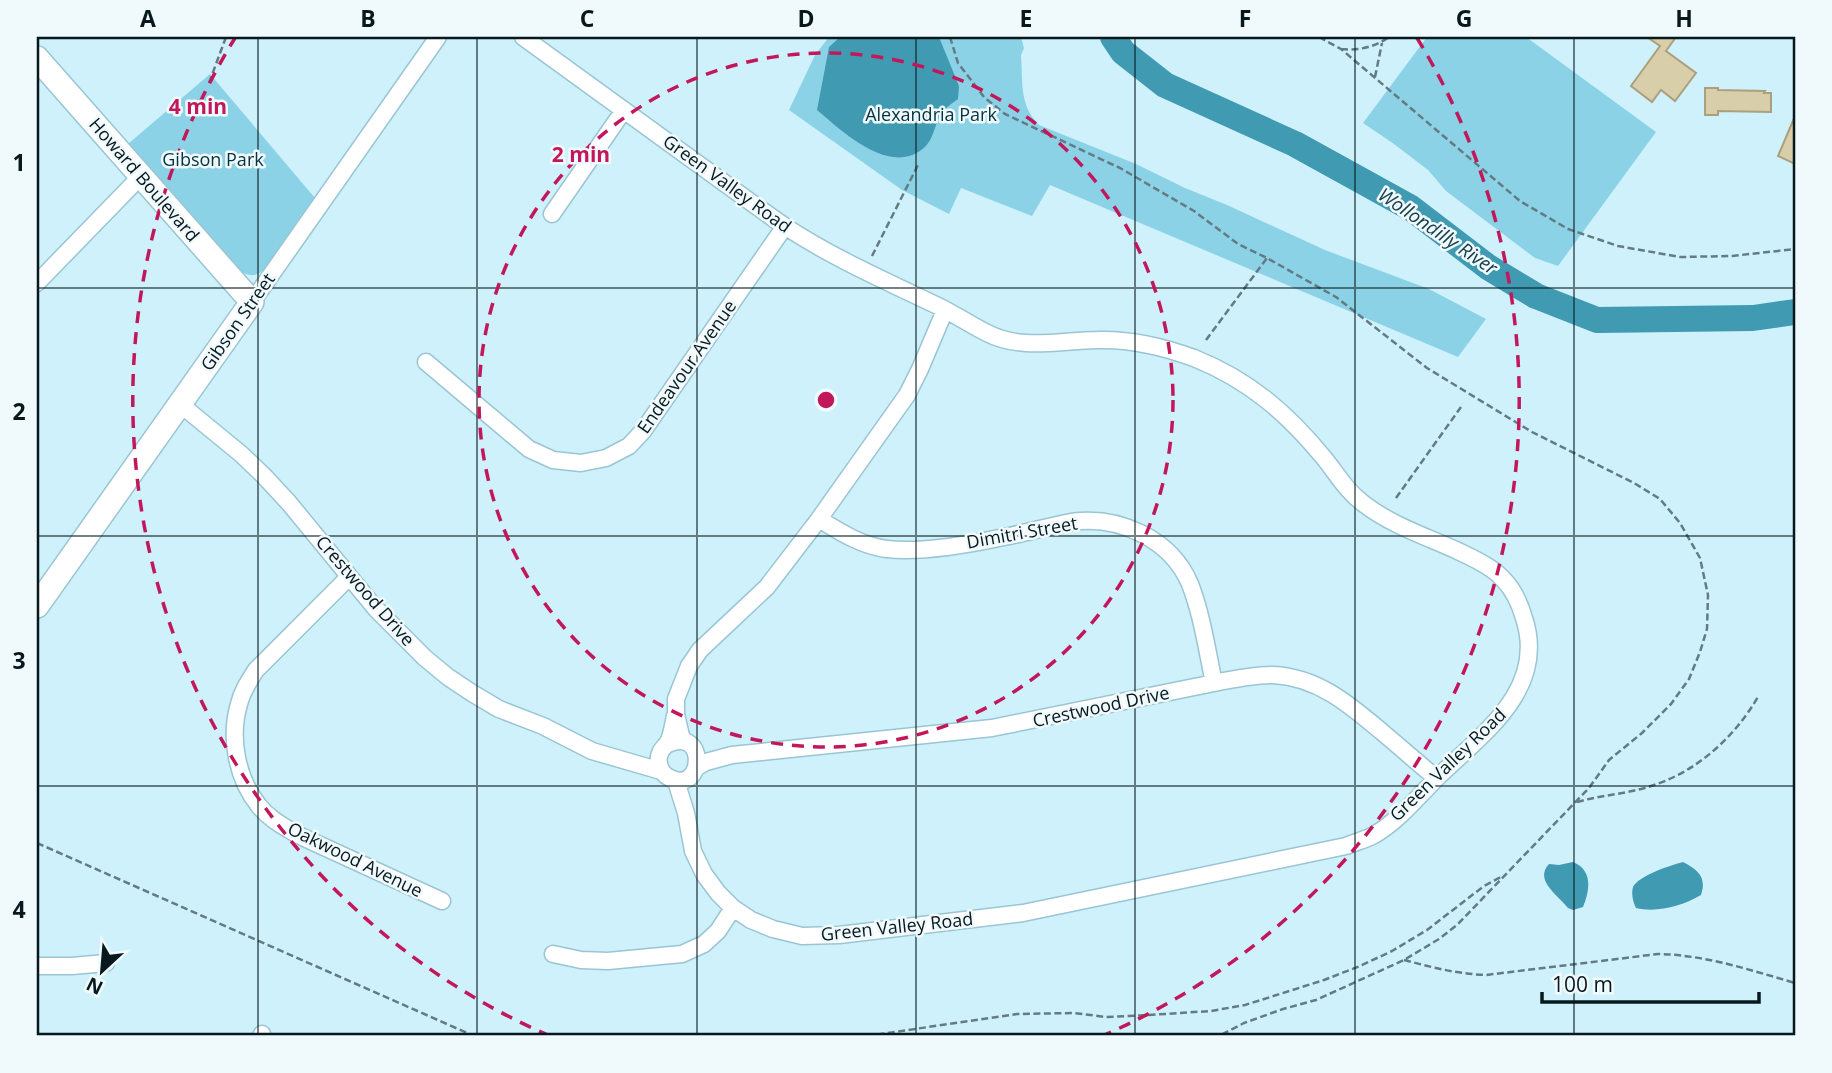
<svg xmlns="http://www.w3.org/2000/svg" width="1832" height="1073" font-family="'Open Sans',sans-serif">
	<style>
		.green { fill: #8cd2e7 }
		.water { fill: #409ab2 }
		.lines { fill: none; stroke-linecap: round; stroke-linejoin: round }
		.river { stroke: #409ab2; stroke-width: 26 }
		.building { fill: #d9ceaa; stroke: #aba07d; stroke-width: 2 }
		.street-casing { stroke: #9ac5d3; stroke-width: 19 }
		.secondary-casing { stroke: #9ac5d3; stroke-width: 26 }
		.path { stroke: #637c84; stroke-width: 2.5; stroke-dasharray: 7 3.5; stroke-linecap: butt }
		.street { stroke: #fff; stroke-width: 16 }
		.secondary { stroke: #fff; stroke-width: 23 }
		.grid { fill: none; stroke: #08191e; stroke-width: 2; stroke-opacity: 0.55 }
		.ring { fill: none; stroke: #c2185b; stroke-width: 3.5; stroke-dasharray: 12 9 }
		.labels { text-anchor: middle; stroke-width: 5; stroke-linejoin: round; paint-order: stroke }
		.park-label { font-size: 18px; fill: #07333e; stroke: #f0f9fc }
		.street-label { font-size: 18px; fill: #08191e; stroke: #f0f9fc }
		.water-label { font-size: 19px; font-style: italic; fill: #19414c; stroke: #f0f9fc }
		.centre { fill: #c2185b; stroke: #f0f9fc; stroke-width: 3.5 }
		.ring-label { font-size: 21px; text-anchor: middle; font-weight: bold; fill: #c2185b; stroke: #f0f9fc; stroke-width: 5; stroke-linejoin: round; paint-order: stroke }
		.neatline { fill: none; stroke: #08191e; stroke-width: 2.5 }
		.grid-label { font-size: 23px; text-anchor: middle; font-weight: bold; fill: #08191e }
	</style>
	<rect width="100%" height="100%" fill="#cef1fc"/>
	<!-- green -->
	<path class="green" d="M829 37H1021L1024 48 1021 55C1023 82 1019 105 1039 125L1136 164 1185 188 1227 205 1325 250 1429 289 1486 319 1458 357 1050 185 1032 216 961 188 949 214 902 190 789 110 815 55Z
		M1427 37H1526L1656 132 1558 266 1535 258 1446 191 1428 170 1394 144 1363 123Z
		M210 74 315 198 265 269C256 277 248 277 238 270L128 144Z"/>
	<!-- water -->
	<path class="water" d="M840 37H939L959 86 958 99C951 104 942 110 939 118 934 128 933 139 925 147 891 178 843 132 817 110L829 47Z
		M1573 862C1593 870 1590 890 1583 907L1573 910 1568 908C1557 894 1534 880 1549 864L1559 865Z
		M1683 862C1698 870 1707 877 1701 895 1682 906 1657 913 1636 908 1633 902 1631 894 1633 887 1638 876 1671 865 1683 862Z"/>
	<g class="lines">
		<!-- river -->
		<path class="river" d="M1113 37 1123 52 1165 85 1295 144 1411 208 1488 267 1536 296 1597 320 1753 318 1795 312"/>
	</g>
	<!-- building -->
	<path class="building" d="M1647 37H1676L1666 51 1696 73 1675 101 1661 90 1652 102 1631 86 1660 46Z
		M1705 88H1718V90L1765 91 1764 93H1771V112L1718 111V115H1705Z
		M1795 116V164L1778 156Z"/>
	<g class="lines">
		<defs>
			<path id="street" d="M523 37C580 78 637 119 694 161 725 183 755 206 786 227 835 259 888 282 940 307 956 315 971 325 987 333 1022 351 1061 340 1098 340 1130 339 1164 347 1194 358 1249 380 1287 413 1324 458 1337 474 1347 492 1364 504 1391 525 1427 537 1458 551 1474 559 1491 566 1503 579 1514 590 1520 604 1524 618 1547 688 1485 732 1441 774 1420 794 1400 820 1374 835 1365 840 1355 842 1346 846L1023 913 839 935 802 936 773 929 751 920 733 908 718 893 704 874 693 851 686 813 676 781
				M552 214 624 110
				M37 283 141 176
				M252 302 438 37
				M426 362 529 449 553 460 581 463 606 458 629 446 643 431 785 226
				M180 404 241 454 264 476 289 503 376 609 425 658 448 677 472 693 499 709 543 726 592 751 661 771
				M819 519C840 532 862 546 887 549 919 553 971 544 1004 537 1026 533 1049 526 1071 522 1119 515 1171 539 1190 584 1202 615 1207 650 1214 683
				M349 577 256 670C249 681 242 691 239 704 229 738 237 779 259 806 269 819 285 827 298 835L442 901
				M685 742 681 736 676 714V699L689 666 700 650 767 587 819 519 907 395 920 369 945 310
				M668 744C708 726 704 795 670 778 659 773 656 760 661 751 662 749 668 743 668 742 672 735 673 724 675 716
				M697 767 706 762 732 755 992 728 1214 683C1233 679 1253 675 1273 675 1318 677 1350 705 1382 732 1400 747 1418 763 1436 778
				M553 954 581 960 608 961 682 954 704 944 718 931 733 908
				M37 966H72L106 963
				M261 1036 262 1034"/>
			<path id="secondary" d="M37 58 252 302 37 606"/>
		</defs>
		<!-- street casing -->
		<use href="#street" class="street-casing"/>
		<!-- secondary casing -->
		<use href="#secondary" class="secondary-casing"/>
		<!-- path -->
		<path class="path" d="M950 37 958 63 984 97 1005 114 1120 168 1194 211 1238 244 1267 258 1336 297 1427 368 1532 432 1634 483 1660 499 1680 523 1700 558 1708 595 1707 629 1700 652 1689 679 1671 704 1642 733 1609 760 1589 788 1457 925 1439 939 1404 960 1316 1000 1283 1009 1244 1023 1219 1036
			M1319 37 1341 49 1520 201 1568 229 1618 246 1680 257 1732 256 1795 249
			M1341 49C1358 51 1375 47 1389 37
			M1375 77 1382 43
			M209 83 226 37
			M872 256 919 163
			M1206 340 1267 258
			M1396 498 1461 407
			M1577 802C1601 795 1627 794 1651 786 1697 772 1736 736 1759 695
			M37 843 474 1036
			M1404 960C1431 967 1457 974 1486 975L1658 954C1706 955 1750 970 1795 983
			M867 1036 1017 1014 1074 1013 1106 1017 1149 1015 1211 1011 1245 1005 1324 980 1360 966 1392 951 1427 930 1484 886 1501 877"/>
		<!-- street -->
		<use href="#street" class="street"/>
		<!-- secondary -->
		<use href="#secondary" class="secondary"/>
	</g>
	<!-- grid -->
	<path class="grid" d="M258 37V1036M477 37V1036M697 37V1036M916 37V1036M1135 37V1036M1355 37V1036M1574 37V1036M37 288H1795M37 536H1795M37 786H1795"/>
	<!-- distance rings -->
	<g class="ring">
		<circle cx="826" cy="400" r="347"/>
		<path d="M550 1036A693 693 0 0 1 235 38M1417 38A693 693 0 0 1 1102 1036"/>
	</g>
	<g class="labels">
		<!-- park labels -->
		<g class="park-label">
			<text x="931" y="121">Alexandria Park</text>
			<text x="213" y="166">Gibson Park</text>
		</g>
		<!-- street labels -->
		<g class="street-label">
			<text transform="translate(144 180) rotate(49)" y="6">Howard Boulevard</text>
			<text transform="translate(727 184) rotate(36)" y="6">Green Valley Road</text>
			<text transform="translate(238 322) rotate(-55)" y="6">Gibson Street</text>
			<text transform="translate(687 367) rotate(-55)" y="6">Endeavour Avenue</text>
			<text transform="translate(1022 533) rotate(-10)" y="6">Dimitri Street</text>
			<text transform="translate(365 591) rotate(49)" y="6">Crestwood Drive</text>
			<text transform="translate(1101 707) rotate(-12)" y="6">Crestwood Drive</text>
			<text transform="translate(1448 765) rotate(-44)" y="6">Green Valley Road</text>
			<text transform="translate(355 860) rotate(26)" y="6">Oakwood Avenue</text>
			<text transform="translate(897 927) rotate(-6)" y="6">Green Valley Road</text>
		</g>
		<!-- water labels -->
		<g class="water-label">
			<text transform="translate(1438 231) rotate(34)" y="7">Wollondilly River</text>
		</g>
	</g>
	<circle cx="826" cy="400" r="10" class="centre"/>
	<g class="ring-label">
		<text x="198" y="114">4 min</text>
		<text x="581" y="162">2 min</text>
	</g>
	<!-- border -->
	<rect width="1832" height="1073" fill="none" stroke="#f0f9fc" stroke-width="77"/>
	<!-- north arrow -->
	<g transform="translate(102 971) rotate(206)" stroke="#f0f9fc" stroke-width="5" paint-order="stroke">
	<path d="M0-5L12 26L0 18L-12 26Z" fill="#08191e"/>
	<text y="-10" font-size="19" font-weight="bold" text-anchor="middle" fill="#08191e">N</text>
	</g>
	<!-- scale -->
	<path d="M1542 992v10h217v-10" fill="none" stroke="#08191e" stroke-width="3.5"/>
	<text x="1552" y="992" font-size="21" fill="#08191e" stroke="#f0f9fc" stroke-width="5" paint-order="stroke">100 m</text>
	<rect x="38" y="38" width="1756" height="996" class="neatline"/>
	<g class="grid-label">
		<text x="148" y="27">A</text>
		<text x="368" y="27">B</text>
		<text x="587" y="27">C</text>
		<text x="806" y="27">D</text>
		<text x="1026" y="27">E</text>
		<text x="1245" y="27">F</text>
		<text x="1464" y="27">G</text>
		<text x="1684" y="27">H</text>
		<text x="19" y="171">1</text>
		<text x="19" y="420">2</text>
		<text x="19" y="669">3</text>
		<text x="19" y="918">4</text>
	</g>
</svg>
